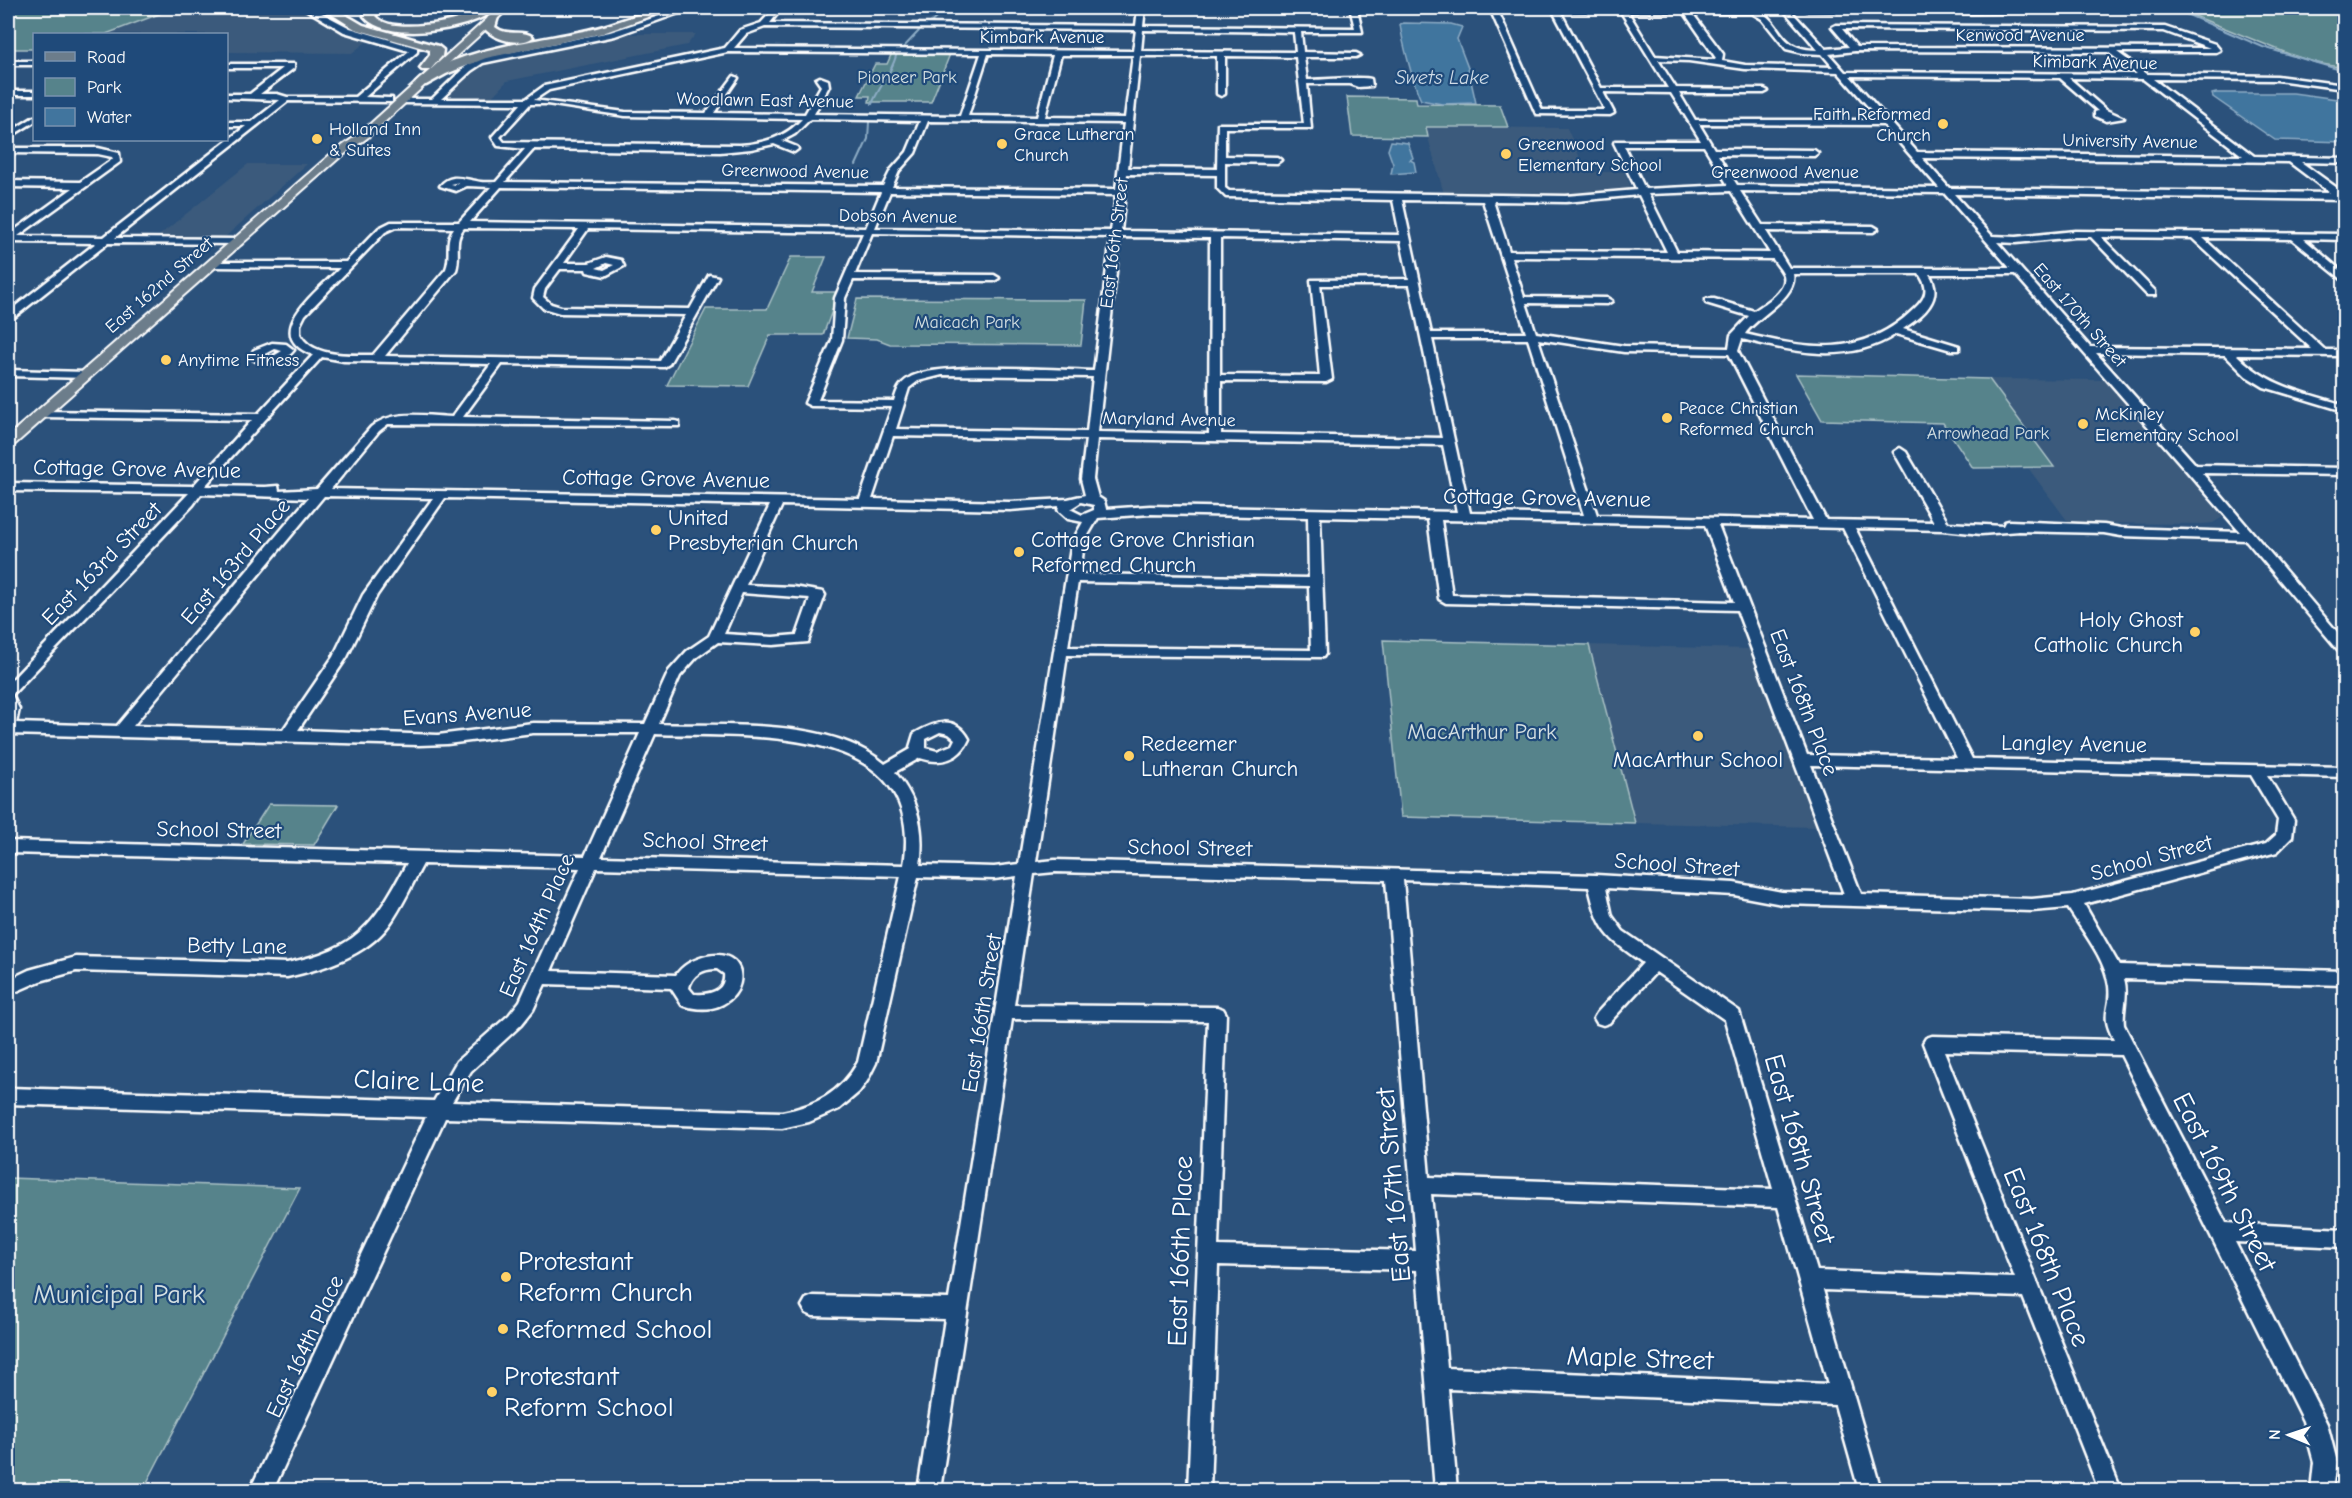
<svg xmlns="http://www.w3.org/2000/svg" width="2352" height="1498" font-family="'Comic Neue',sans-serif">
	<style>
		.built { fill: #3a5a7c }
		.green { fill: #56838b; stroke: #aac1c5; stroke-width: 1.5 }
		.water { fill: #41759e; stroke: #8dacc5; stroke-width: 1.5 }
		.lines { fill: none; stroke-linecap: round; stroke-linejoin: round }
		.stream { stroke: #8dacc5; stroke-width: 2 }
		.minor-casing { stroke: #fff; stroke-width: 5 }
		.major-casing { stroke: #fff; stroke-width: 4 }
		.highway-casing { stroke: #fff; stroke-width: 5 }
		.minor { fill: #1f4a7a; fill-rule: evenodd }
		.major { fill: #6c7d8b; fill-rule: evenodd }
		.highway { fill: #6c7d8b; fill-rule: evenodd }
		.poi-dot { fill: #ffd166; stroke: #1f4a7a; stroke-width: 2 }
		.labels { text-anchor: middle; stroke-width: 4.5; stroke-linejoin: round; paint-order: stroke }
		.far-street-label { font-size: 18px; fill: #fff; stroke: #1f4a7a }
		.far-park-label { font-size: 18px; fill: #d5e0e2; stroke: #1f4a7a }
		.far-poi-label { font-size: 18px; fill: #fff; stroke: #1f4a7a; text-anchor: start }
		.far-water-label { font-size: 20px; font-style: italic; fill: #d0dce7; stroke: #1f4a7a }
		.street-label { font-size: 22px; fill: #fff; stroke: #1f4a7a }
		.poi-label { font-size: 22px; fill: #fff; stroke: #1f4a7a; text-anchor: start }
		.park-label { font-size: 22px; fill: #d5e0e2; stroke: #1f4a7a }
		.near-street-label { font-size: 27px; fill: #fff; stroke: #1f4a7a }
		.near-poi-label { font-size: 27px; fill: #fff; stroke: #1f4a7a; text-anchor: start }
		.near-park-label { font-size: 27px; fill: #d5e0e2; stroke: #1f4a7a }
	</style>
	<rect width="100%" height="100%" fill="#2b517b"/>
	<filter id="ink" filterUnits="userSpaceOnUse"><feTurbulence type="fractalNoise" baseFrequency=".0167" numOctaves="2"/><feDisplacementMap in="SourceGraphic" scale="12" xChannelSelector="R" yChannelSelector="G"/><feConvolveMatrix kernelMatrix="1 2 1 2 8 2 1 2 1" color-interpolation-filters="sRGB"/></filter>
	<g filter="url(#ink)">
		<!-- built -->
		<path class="built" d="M175 8H305L341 29 370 39 352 53 227 52 226 34H107Z
			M617 34H696L687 45 507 81 488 101 438 100 472 68 483 62Z
			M1425 127 1567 128 1586 172H1624L1632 189 1567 195 1444 194Z
			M248 164H307L224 238H156Z
			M1989 379 2106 380 2223 517 2213 523 2203 524 2069 523 2029 469 2053 467Z
			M1589 645 1751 649 1817 827 1635 823Z"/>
		<!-- green -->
		<path class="green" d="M8 8H175L106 34H34V49H8Z
			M2175 8H2344V68L2317 63 2289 54Z
			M892 53 950 54 931 102H869L870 96H859L875 64H887Z
			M1347 97 1416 98 1417 104 1500 105 1508 127H1426L1428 137 1352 136Z
			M791 257H826L812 292H839L823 335H770L748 386 667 385 706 309H767Z
			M857 299 1086 300 1081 345 890 344 877 339 847 338Z
			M1796 374 1989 379 2054 467 1973 468 1943 423 1822 420Z
			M1383 640 1589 645 1635 823 1401 817Z
			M269 804 338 805 314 845 243 844Z
			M8 1178 300 1188 143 1490H8Z"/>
		<!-- water -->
		<path class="water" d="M1404 23 1451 24 1462 27 1457 39 1468 68 1476 103 1442 104 1421 100C1414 86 1402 41 1400 24Z
			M2216 93H2293L2344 100V142L2275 140 2213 97 2212 94Z
			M1391 141 1408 143 1413 158 1410 160 1414 162 1416 172 1391 174 1393 164 1388 150Z"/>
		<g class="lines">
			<!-- stream -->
			<path class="stream" d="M2172 8 2263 47 2344 71
				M929 24 948 8
				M902 49 919 31
				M872 104C879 87 891 74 896 56
				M856 165 868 139 869 122"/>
			<defs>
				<path id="minor" d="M304 8H312L350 28 417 48V52L365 97 389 98H392V102L288 101 115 238 238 239 241 240V244L108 243 12 319 8 320V312L96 243 8 242V235L73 188 8 187V181L80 182 113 159 112 157 98 154 8 153V148H98L119 153 120 162 18 236 104 237 246 126H226V122H252L280 100 226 98V94H250L283 68H226V64H294V68L260 94H277L287 97H355L409 51 344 32Z
					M684 8H693L615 36 483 63 471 71 441 99H526L544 86 725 48 740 30 761 23 775 8H782L770 23 1136 26 1138 8H1145L1143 26 1355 28 1350 8H1357L1362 32H1301L1303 52 1356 53 1360 55 1356 57H1304L1307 80C1319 80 1363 76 1371 79L1372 86 1358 87 1350 84H1307L1311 128H1225V156L1277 157 1281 160 1277 163 1225 162V188L1229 191 1566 196 1637 190 1614 143 1615 141H1701L1671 93 1603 92 1614 113 1610 115 1536 114 1491 11 1434 10 1431 8 1753 9C1785 19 1773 50 1818 50L1782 8H1788L1826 49 1849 47 1832 27 1836 25 2165 27 2215 44 2220 50 2216 52H2117L2147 74 2277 76 2344 85V89L2277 80 2153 79 2254 156 2344 158V163L2301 162 2344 193V200L1954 194 1992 236 2016 237 2075 231 2344 234V240L2304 239 2344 273V281L2292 239 2203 238 2325 350H2344V356L2237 355C2271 388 2301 391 2344 405V411L2264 387 2246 376 2225 355 2096 353 2196 465 2344 468V475L2202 473 2344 640V652L2339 651 2246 540 2121 536 2104 533 2019 531 1981 534 1943 530 1855 528 1972 759 2344 767V777L2267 775 2294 820 2292 837 2277 852 2084 904 2119 965 2344 971V985L2124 979C2129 995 2122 1009 2124 1025L2226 1223 2344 1229V1247L2235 1242 2327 1424 2337 1462 2333 1490H2311L2314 1462 2303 1421 2121 1055 1944 1051 2121 1490H2099L2023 1297 1823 1290 1881 1490H1859L1835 1405 1448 1389 1457 1490H1435L1417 1270 1218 1265 1210 1490H1188L1208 1021 1012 1019 940 1490H918L945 1319 813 1316 806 1313 802 1306 806 1299 813 1296 949 1299 1017 876 994 879 918 877 876 1063 867 1081 859 1092 839 1109 809 1122 782 1128 445 1118 273 1490H250L426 1117 8 1104V1088L434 1101 457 1061 509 1015 520 1001 580 868 423 864C412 884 403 906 389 925 366 956 323 969 287 977L76 971 40 981 8 995V980L29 970 76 957 287 963C359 948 374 924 407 863L8 853V841L585 856 640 733H533L447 744 419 745 8 734V684L189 493 8 491V483L193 486 252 420 41 417 35 414 41 411 258 414 313 355C258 334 319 290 340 268L214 267 209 264 211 262H346L379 228 391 222H459L491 187 467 186 456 191 440 186C451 173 462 179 476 181 482 183 489 182 496 182L525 149 498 146 492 137 521 104 402 103 398 101 399 99H432L465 67 478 59 610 32ZM1498 11H1553L1605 110H1542ZM1560 11 1621 12 1668 88H1601ZM1628 12H1684L1716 58 1715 60 1655 56ZM1692 13H1752L1762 19 1786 49 1803 53 1822 54 1833 67 1745 65 1722 61 1723 54ZM765 27 1136 30 1133 51 734 48 746 34ZM1842 29 2164 31 2210 48 1857 47ZM1143 30 1294 32 1296 52 1141 51ZM1855 51 2108 52 2137 74 1845 72 1829 54ZM728 52 981 54 960 116 814 114 829 86 828 80 820 77 816 79 821 86 805 114 714 113 738 78 734 76 706 113 625 112 534 100 549 90ZM988 54 1053 55 1037 117 968 116ZM1061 55H1133L1125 118 1045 117ZM1140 56H1217V94L1221 96 1225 94V56L1296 57 1304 124H1218L1217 169 1128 168ZM1658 60 1689 61 1745 69 1838 72 1880 120H1695L1679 93H1764L1768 91 1764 89 1676 88ZM1850 76 2060 78 2098 111 2095 112V116L2106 121 2124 118 2106 110 2069 78 2143 79 2243 156 1917 152ZM530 104H547L625 116 802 119C785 138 764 143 740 145L504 142 500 137ZM810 119 920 121 907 152 891 170 883 186 505 182 534 149 720 152 751 149 774 144 794 152 798 149 797 147 782 141 795 134ZM928 121 1124 123 1116 189 892 187 899 171 915 153ZM1699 124 1884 125 1939 188 1737 185 1718 155 1814 156 1818 153 1814 150 1714 149ZM1624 146H1704L1728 185 1645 189ZM1922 158 2289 162 2330 193 1949 188ZM1127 174 1217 175V188L1226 197 1393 200 1400 235 1121 231ZM460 182 455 185 451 184ZM501 187 881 192 866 228 470 222ZM1731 191 1770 253 1677 252 1648 194ZM1740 191 1944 193 2010 268H1789L1766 231 1873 232 1878 229 1873 226 1762 225ZM890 192 1116 195 1111 231 875 228ZM1639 195 1667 252 1509 251 1493 201 1566 202ZM1402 200 1483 201 1526 333H1431ZM396 227 454 228C444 241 452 254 446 269L373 355C351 355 312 358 300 334V325L305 315 385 232ZM464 228 579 229 535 289 533 298 543 308 560 313 686 315 660 361 385 356 456 270C461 255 453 240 464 228ZM588 229 863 233 835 298 832 340 805 403 811 406 892 407 860 499 331 489 379 431 388 424 679 426V422L675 421 463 417 502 364 664 367 669 364 718 277 709 275 690 309 561 307 551 304 543 297 545 289 560 269H586L587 272 605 276 624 266 621 260 606 257 589 263H564ZM872 233 1111 237 1094 371C1057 370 936 361 909 378 899 384 897 391 894 401L818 400 842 340 845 298 853 280 994 281 999 278 994 275 855 274ZM1120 237 1210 238 1209 434 1098 432ZM2075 237H2091L2147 295H2155V291L2101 237 2192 238 2312 349 2090 347 1997 242 2016 243ZM1220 238 1401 241 1409 279 1311 280 1320 376 1220 375ZM1511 257 1773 259C1776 264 1782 270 1784 276 1788 291 1764 304 1754 311L1714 299H1706V303L1749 316 1731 335 1729 348 1624 346 1536 333 1526 303 1607 304 1612 301 1607 298 1524 297ZM606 263 614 265 604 270 596 268ZM1793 274H1919C1930 289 1926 298 1914 309 1863 359 1808 349 1745 334 1757 316 1798 297 1793 274ZM1929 274H2015L2240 532 2121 528 2104 525 2009 521 2005 522 2003 526 1948 523 1906 452 1900 448 1894 452 1934 522 1826 520 1738 351 1742 339C1792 352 1850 365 1896 334L1951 350H1959V346L1903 329C1923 316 1945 298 1929 274ZM1320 285H1410L1442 438 1221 434V381L1326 382 1332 379ZM1432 339H1528L1584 515 1470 513ZM1538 339 1624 352 1729 354 1813 520 1597 515ZM322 357 344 361 491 364 452 417C425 416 393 409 371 427L317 489 279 491 278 486 265 487 205 486ZM942 375 1093 377 1087 432 896 429 909 388 918 381ZM893 436 1086 439 1081 479 1085 495 1068 499 1010 502 872 499ZM1097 439 1443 445 1457 512 1150 506 1106 509 1104 501 1098 497 1093 479ZM201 494 308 498 117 726 16 723 19 709 12 695 193 505ZM324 496 433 498 363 595 333 657 283 730 133 726ZM445 498 770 505 709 636 687 651 669 671 645 724 533 723 438 735 298 730 347 657 377 595ZM1081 502 1094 505V510L1082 515 1070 509ZM782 505 1010 510 1059 506 1058 510 1068 519 1083 522 1072 542 1019 864 994 867 920 865C925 829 918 800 895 772L920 758C941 765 960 760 969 739 955 714 934 722 914 734L910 747 911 749 885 764C830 717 727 727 659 724L680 676 697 657 718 642 773 645 808 642 825 595 823 592 793 587 746 585ZM1150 514 1308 517 1309 578 1080 574 1084 542 1098 518ZM1320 517 1428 519 1439 599 1446 603 1737 610 1844 894 1782 892 1734 883 1596 875 1055 860 1036 862 1067 655 1323 657 1325 654ZM1441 520 1705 525 1734 602 1452 595ZM1718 525 1843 528 1957 758 1807 755ZM1078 582 1309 586 1311 650 1068 647ZM742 593 810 598 797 635 773 637 724 634ZM940 732 949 734 955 739 952 745 937 751 926 748V739ZM655 734C747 738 927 720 904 865L601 857ZM1811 765 2251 775 2278 820 2276 835 2266 844 2073 895 2032 899 1861 894ZM596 868 901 876 858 1062C841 1093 815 1106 782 1112L452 1102 471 1071 521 1025 533 1010 545 984 671 988 682 1005C750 1027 761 941 703 957 691 961 683 965 676 975L551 971ZM1055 872 1386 880 1416 1251 1218 1246 1226 1014 1223 1009 1217 1007 1014 1005 1034 874ZM1403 880 1589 887C1599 931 1606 937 1643 963L1597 1013 1594 1018 1597 1023 1603 1025 1609 1023 1656 972 1725 1020 1773 1189 1429 1177ZM1606 888 1734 895 1782 904 2032 911 2068 908C2083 932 2105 958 2109 986 2112 1011 2099 1012 2114 1040L1932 1036 1926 1038 1923 1043 2015 1278 1817 1271 1739 1011 1623 931 1612 916ZM717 969 724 974C726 992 708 995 694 994L689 988C692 974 704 969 717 969ZM1431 1194 1778 1207 1828 1384 1447 1368Z
					M8 61H34V65H8Z
					M8 91H34V95H8Z
					M34 117V122L8 138V133Z
					M272 343 286 344 294 350C284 363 263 369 250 357L254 350ZM274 349 282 351 272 357 261 356Z
					M8 370 86 372 91 375 86 378 8 376Z"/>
				<path id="major" d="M499 8H509L367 138 339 158 13 446 8 447V436L331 154 359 134Z"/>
				<path id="highway" d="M322 8H334L363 25 438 46 443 50 442 56 430 70H422L420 68 430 55V50L355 29Z
					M372 8H382L375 16C389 33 442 24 461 18 474 14 483 7 496 8 473 31 385 44 364 16Z
					M659 8H673L603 33 486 58 446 74 426 85H418L416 83C447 50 544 40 588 30 612 25 635 15 659 8Z
					M1803 8H2092L2087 11 1972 13 1808 11Z
					M493 14 498 17 495 27C507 37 523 29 533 37 521 47 494 40 484 28L488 17Z"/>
			</defs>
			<!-- minor casing -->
			<use href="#minor" class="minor-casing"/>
			<!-- major casing -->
			<use href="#major" class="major-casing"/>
			<!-- highway casing -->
			<use href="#highway" class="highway-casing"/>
			<!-- minor -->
			<use href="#minor" class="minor"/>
			<!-- major -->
			<use href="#major" class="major"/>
			<!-- highway -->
			<use href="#highway" class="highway"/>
		</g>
	</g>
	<!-- markers -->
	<g class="poi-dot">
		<circle cx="1943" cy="124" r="6"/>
		<circle cx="317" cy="139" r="6"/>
		<circle cx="1002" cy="144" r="6"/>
		<circle cx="1506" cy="154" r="6"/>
		<circle cx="166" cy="360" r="6"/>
		<circle cx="1667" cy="418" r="6"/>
		<circle cx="2083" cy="424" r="6"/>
		<circle cx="656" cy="530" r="6"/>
		<circle cx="1019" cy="552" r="6"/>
		<circle cx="2195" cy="632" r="6"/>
		<circle cx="1698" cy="736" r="6"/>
		<circle cx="1129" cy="756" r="6"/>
		<circle cx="506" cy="1277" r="6"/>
		<circle cx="503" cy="1329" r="6"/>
		<circle cx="492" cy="1392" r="6"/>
	</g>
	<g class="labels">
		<!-- far-street labels -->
		<g class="far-street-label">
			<text x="2020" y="41">Kenwood Avenue</text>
			<text x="1042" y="43">Kimbark Avenue</text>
			<text transform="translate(2095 62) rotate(1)" y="6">Kimbark Avenue</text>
			<text transform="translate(765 100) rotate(1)" y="6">Woodlawn East Avenue</text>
			<text transform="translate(2130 141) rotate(1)" y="6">University Avenue</text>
			<text transform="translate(795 171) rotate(1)" y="6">Greenwood Avenue</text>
			<text x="1785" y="178">Greenwood Avenue</text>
			<text transform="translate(898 216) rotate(1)" y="6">Dobson Avenue</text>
			<text transform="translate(1114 243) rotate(-83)" y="6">East 166th Street</text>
			<text transform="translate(159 285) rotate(-41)" y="6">East 162nd Street</text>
			<text transform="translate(2080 315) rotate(49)" y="6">East 170th Street</text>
			<text transform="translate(1169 419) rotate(1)" y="6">Maryland Avenue</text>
		</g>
		<!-- far-park labels -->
		<g class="far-park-label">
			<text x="907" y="83">Pioneer Park</text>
			<text x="967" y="328">Maicach Park</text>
			<text x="1988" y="439">Arrowhead Park</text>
		</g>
		<!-- far-poi labels -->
		<g class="far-poi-label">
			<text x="1931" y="120" text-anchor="end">Faith Reformed<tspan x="1931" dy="21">Church</tspan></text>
			<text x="329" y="135">Holland Inn<tspan x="329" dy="21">&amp; Suites</tspan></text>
			<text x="1014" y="140">Grace Lutheran<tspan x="1014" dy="21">Church</tspan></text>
			<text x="1518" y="150">Greenwood<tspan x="1518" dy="21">Elementary School</tspan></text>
			<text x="178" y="366">Anytime Fitness</text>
			<text x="1679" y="414">Peace Christian<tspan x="1679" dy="21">Reformed Church</tspan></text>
			<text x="2095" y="420">McKinley<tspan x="2095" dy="21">Elementary School</tspan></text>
		</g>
		<!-- far-water labels -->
		<g class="far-water-label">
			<text x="1442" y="84">Swets Lake</text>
		</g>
		<!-- street labels -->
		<g class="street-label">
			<text transform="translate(137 468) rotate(1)" y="8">Cottage Grove Avenue</text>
			<text transform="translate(666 478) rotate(1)" y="8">Cottage Grove Avenue</text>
			<text transform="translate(1547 497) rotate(1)" y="8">Cottage Grove Avenue</text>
			<text transform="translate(235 561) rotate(-50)" y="8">East 163rd Place</text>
			<text transform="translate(101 563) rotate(-46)" y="8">East 163rd Street</text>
			<text transform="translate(1805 702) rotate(69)" y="8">East 168th Place</text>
			<text transform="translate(467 713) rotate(-4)" y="8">Evans Avenue</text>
			<text transform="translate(2074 743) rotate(1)" y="8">Langley Avenue</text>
			<text transform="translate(219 829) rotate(1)" y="8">School Street</text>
			<text transform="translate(705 841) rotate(2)" y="8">School Street</text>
			<text transform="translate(1190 847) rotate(1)" y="8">School Street</text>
			<text transform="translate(2151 857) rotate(-15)" y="8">School Street</text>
			<text transform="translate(1677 864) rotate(4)" y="8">School Street</text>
			<text transform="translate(536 925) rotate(-66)" y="8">East 164th Place</text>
			<text transform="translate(237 945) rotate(1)" y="8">Betty Lane</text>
			<text transform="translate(981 1013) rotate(-81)" y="8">East 166th Street</text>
			<text transform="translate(304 1346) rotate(-65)" y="8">East 164th Place</text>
		</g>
		<!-- poi labels -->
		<g class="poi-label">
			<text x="668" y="525">United<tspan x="668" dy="25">Presbyterian Church</tspan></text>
			<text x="1031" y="547">Cottage Grove Christian<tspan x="1031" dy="25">Reformed Church</tspan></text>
			<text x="2183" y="627" text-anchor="end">Holy Ghost<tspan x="2183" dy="25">Catholic Church</tspan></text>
			<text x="1141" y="751">Redeemer<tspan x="1141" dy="25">Lutheran Church</tspan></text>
			<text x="1698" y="767" text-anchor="middle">MacArthur School</text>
		</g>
		<!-- park labels -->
		<g class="park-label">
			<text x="1482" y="739">MacArthur Park</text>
		</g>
		<!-- near-street labels -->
		<g class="near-street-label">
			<text transform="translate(419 1081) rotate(2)" y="9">Claire Lane</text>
			<text transform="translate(1800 1149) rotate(74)" y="9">East 168th Street</text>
			<text transform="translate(2225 1182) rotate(63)" y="9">East 169th Street</text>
			<text transform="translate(1393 1185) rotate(-95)" y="9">East 167th Street</text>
			<text transform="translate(1180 1251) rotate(-88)" y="9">East 166th Place</text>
			<text transform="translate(2047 1257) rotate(68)" y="9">East 168th Place</text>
			<text transform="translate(1640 1358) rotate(2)" y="9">Maple Street</text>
		</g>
		<!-- near-poi labels -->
		<g class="near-poi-label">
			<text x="518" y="1270">Protestant<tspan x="518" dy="31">Reform Church</tspan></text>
			<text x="515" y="1338">Reformed School</text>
			<text x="504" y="1385">Protestant<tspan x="504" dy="31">Reform School</tspan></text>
		</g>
		<!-- near-park labels -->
		<g class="near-park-label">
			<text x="119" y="1303">Municipal Park</text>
		</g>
	</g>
	<!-- margin -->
	<rect width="2352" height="1498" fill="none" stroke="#1f4a7a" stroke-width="30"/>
	<rect x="15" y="15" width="2322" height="1468" fill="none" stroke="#fff" stroke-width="2" filter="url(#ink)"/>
	<!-- legend -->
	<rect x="33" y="33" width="195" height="108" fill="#1f4a7a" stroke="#7992af" stroke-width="1.5"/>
	<rect x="45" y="52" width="30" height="9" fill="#6c7d8b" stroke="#7992af" stroke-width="1.5"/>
	<text x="87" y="63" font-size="18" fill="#ffffff">Road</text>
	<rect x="45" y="78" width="30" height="18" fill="#56838b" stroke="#7992af" stroke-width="1.5"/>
	<text x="87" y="93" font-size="18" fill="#ffffff">Park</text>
	<rect x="45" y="108" width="30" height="18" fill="#41759e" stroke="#7992af" stroke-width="1.5"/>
	<text x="87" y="123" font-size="18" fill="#ffffff">Water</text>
	<!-- north arrow -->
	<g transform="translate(2289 1435) rotate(272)" stroke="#1f4a7a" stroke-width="4.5" paint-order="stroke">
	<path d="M0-4.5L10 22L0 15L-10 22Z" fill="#ffffff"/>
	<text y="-9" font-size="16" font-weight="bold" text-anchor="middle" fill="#ffffff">N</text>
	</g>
</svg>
